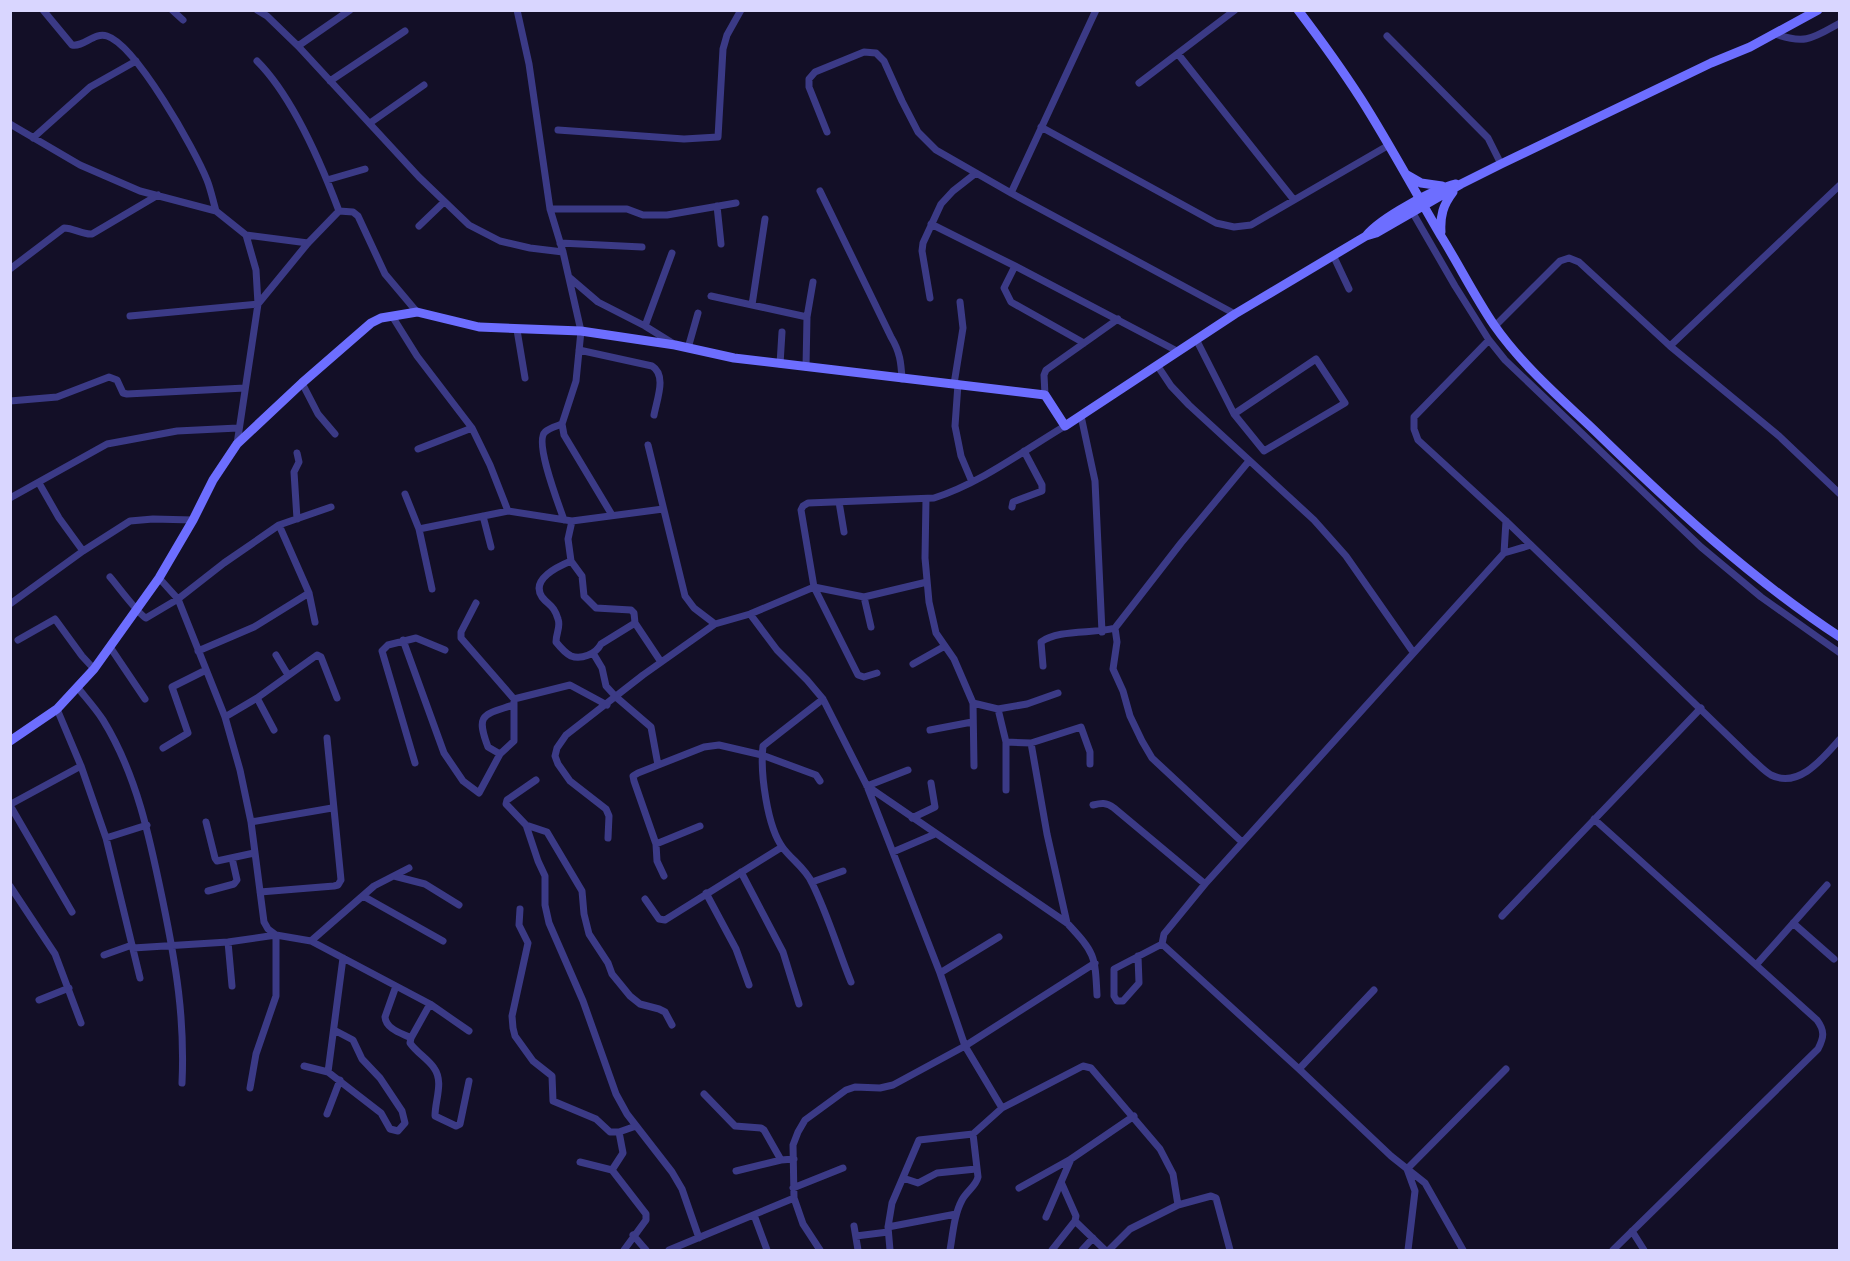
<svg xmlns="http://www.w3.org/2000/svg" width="1850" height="1261" font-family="Cabin,sans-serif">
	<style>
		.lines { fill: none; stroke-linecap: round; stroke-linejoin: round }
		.minor { stroke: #3b3a86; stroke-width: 7 }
		.secondary { stroke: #6d6eff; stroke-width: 9 }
	</style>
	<rect width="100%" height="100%" fill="#130f27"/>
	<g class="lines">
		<!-- minor -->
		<path class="minor" d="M43 10 72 45C84 47 94 32 107 36 136 45 195 150 207 180 211 190 213 201 216 211
			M172 10 183 20
			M257 10 267 16 298 46 419 177 469 225 500 241 530 248 563 252
			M517 10 529 64 550 209 563 252 581 331 576 381 562 424 564 435 612 515
			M1775 34C1806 45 1813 38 1840 23
			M1387 36 1488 138 1501 164
			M298 46 350 10
			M1178 54 1294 200
			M257 61C293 97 321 163 339 211
			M330 81 405 31
			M1139 83 1235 10
			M370 123 424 85
			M10 124 80 165 140 191 216 211 246 235 256 270 258 304 237 444
			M1041 127 1216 223 1234 227 1251 225 1389 145
			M558 130 684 139 718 137 723 49 727 35 741 10
			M827 132 809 87V79L815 72 864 52 876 53 884 61 902 101 918 132 936 150 1011 193 1235 314
			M33 138 90 87 136 61
			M327 180 365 169
			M820 191 891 337C900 352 901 362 902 379
			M1011 193 1096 10
			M717 206 721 244
			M1410 208 1455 286 1489 340 1505 360 1701 547 1761 597 1840 653
			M550 209H627L643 215H667L736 203
			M339 211 353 212 358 216 385 274 417 312
			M931 224 1015 266 1177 351
			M419 226 444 202
			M246 235 308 243
			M560 243 642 247
			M1333 255 1349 289
			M1015 266 1004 288 1011 302 1084 343
			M10 269 64 228C74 228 83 235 92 234L158 195
			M570 278 598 302 645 326 674 344
			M711 296 807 317
			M930 298 922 251 923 243 941 204 953 191 976 173
			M752 305 765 219
			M130 316 258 304 308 243 339 211
			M392 316 417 356 472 428 490 465 508 511
			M645 326 672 253
			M1495 326 1560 261 1569 258 1579 262 1670 346 1779 436 1840 494
			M517 330 525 378
			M1196 339 1234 414 1264 451 1345 403 1316 359 1234 414
			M1489 340 1414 417V429L1418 440 1506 521 1752 759C1758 764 1764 771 1771 775 1799 789 1823 758 1840 739
			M1670 346 1840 185
			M688 348 698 313
			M579 350 652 366C667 375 657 399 654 415
			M780 364 782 332
			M1157 365 1171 386 1189 405 1314 520 1346 556 1413 652
			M806 367 807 317 813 282
			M302 383 318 414 335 434
			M954 384 963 328 960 302
			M958 384 955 426 961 456 972 482
			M1045 395 1044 375 1046 370 1118 319
			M10 401 57 397 109 377 117 380 123 393 127 394 245 388
			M1081 416 1095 481 1102 632
			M562 424C557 426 549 428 545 432 534 442 559 505 564 520
			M648 445 685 596 694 608 715 624
			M418 449 472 428
			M297 453 299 462 294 472 297 519
			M39 483 59 518 83 551
			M405 494 419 529 432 589
			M10 498 107 444 177 431 238 428
			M926 499 925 558 929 602 936 633 954 659 973 703 974 766
			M839 502 844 532
			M1012 507 1013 502 1042 491V485L1024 451
			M483 516 491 547
			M572 521 568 539 571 561 582 576 584 596 596 608 631 610 634 613 635 623 661 662
			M279 525 309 593 315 622
			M419 529 508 511 572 521 663 509
			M1504 553 1506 521
			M571 561C559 566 530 579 542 597 549 606 554 605 558 619 561 627 556 633 556 642 560 647 565 653 571 656 581 660 596 654 601 644L635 623
			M110 577C117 585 139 615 146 618L178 599 224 563 279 525 331 507
			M159 578 178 599 225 717 240 770 251 822 264 922 268 929 276 935
			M864 597 871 627
			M10 604 83 551 130 521 153 519 193 520
			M750 614 777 650 807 680 823 699 867 786 940 973 965 1046 1002 1108 973 1134 919 1140 892 1203 888 1227 890 1250
			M18 640 55 619 82 656 94 669
			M403 640 444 753 463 781 479 793 500 754 514 741V699L461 638V632L476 603
			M110 647 145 699
			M198 651 254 627 309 593
			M593 653 602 668 606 686 616 697 651 727 658 765
			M276 655 288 675
			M913 664 945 646
			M1043 666 1041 642C1058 629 1094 634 1115 628
			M877 673 864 677 858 675 814 587 801 510 803 506 808 503 934 498C981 483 1023 451 1065 426
			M78 688C86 698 96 709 103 720 137 775 150 839 163 902 176 965 185 1018 182 1083
			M257 698 274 730
			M514 699 570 685 607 705
			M823 699 763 746C760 772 767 827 783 848 792 860 806 869 812 883 828 915 838 950 851 982
			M973 703 998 709 1027 704 1058 693
			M57 709 81 766 106 838 140 978
			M998 709 1006 742V790
			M225 717 257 698 317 655 321 657 337 698
			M930 730 972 722
			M1006 742 1031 743 1081 727 1090 752V764
			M1031 743 1047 834 1067 923
			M163 748 188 733 172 687 206 670
			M500 754 488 747C475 713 484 715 513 705
			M415 763 382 651 388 645 416 638 445 650
			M536 780 507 800 506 804 526 825 538 861 545 876V905L549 923 583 1001 616 1094 627 1114 672 1172 682 1189 699 1238
			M867 786 1067 923C1095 953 1095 955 1097 995
			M867 786 908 770
			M1093 805C1101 803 1106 802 1114 808L1205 884
			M912 818 935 807 931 783
			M1594 819 1817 1020C1825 1031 1824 1037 1818 1049L1613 1250
			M206 822 215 858 217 861 254 853
			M251 822 332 808
			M526 825 547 832 582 891 584 914 589 934 608 963 612 974 630 996 640 1004 659 1009 665 1012 672 1025
			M106 838 147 825
			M608 838 609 816 606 809 570 781 558 764 555 756 557 748 566 735 643 675 715 624 750 614 814 587 864 597 927 582
			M1242 842 1152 758 1142 741 1130 716 1123 691 1113 669 1117 642 1115 628 1181 543 1249 461
			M656 844 700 826
			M893 852 935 834
			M741 872 783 952 799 1004
			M394 876 425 884 459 905
			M664 876 657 861 656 844 634 781 633 776 638 773 704 747 719 745 762 755 816 775 820 781
			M812 882 843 871
			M10 886 55 954 81 1023
			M208 891 234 884 237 880 232 858
			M260 892 334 886 338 885 341 880 327 738
			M706 893 736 949 749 985
			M363 896 443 941
			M645 899 659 919 665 920 782 847
			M520 909 519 925 528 943 512 1016 513 1028 515 1036 533 1061 552 1076 553 1101 596 1119 610 1132H619L636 1126
			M72 912 11 807V804L81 766
			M1502 916 1701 708
			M1793 923 1834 959
			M311 941 374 886 409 868
			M228 942 232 986
			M133 948 228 942 276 935 311 941 430 1004 469 1031
			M104 955 132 945
			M1138 956 1139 983 1123 1001H1117L1114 996V969L1162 944
			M1756 965 1827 885
			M940 973 999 937
			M396 986 385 1017C386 1029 401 1033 411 1038
			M39 1000 69 988
			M430 1004 411 1038 410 1043C417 1053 428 1059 434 1068 444 1082 435 1100 435 1116L456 1126 460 1124 469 1081
			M304 1066 328 1072 381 1113 390 1129 398 1131 405 1123 402 1111 380 1078 362 1059 353 1040 334 1030
			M1299 1069 1374 990
			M328 1072 343 958
			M250 1088 256 1054 276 996V935
			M704 1094 735 1126 761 1128 764 1130 781 1160
			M1002 1108 1083 1066 1091 1068 1160 1149 1173 1174 1178 1205
			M327 1114 340 1080
			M580 1162 612 1170 646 1214V1220L624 1250
			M1407 1169 1506 1069
			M1407 1169 1415 1191 1408 1250
			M612 1170 623 1153 619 1132
			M736 1171 781 1160 794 1159
			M903 1178 918 1183 937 1173 976 1169
			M793 1188 843 1168
			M1019 1188 1071 1159 1134 1116
			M754 1215 767 1250
			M1046 1217 1071 1159
			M1075 1221 1105 1250
			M854 1226 858 1250
			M888 1227 956 1214
			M1632 1231 1644 1250
			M633 1235 646 1250
			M856 1236 888 1232
			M669 1250 794 1198
			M820 1250 803 1224 794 1198 793 1145 798 1132 805 1120 846 1090 855 1087 880 1088 893 1085 965 1046 1095 963
			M950 1250C953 1233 954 1215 962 1200 967 1191 976 1186 978 1177L973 1134
			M1052 1250 1075 1221 1076 1216 1061 1182
			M1082 1250 1093 1238
			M1109 1250 1130 1229 1178 1205 1211 1196 1216 1198 1230 1250
			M1463 1250 1425 1183 1391 1156 1299 1069 1162 944 1164 934 1205 884 1504 553 1531 545"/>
		<!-- secondary -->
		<path class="secondary" d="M1298 10C1320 39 1341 68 1361 99 1389 143 1414 190 1441 236 1459 265 1475 297 1494 325 1522 365 1559 397 1594 430 1671 505 1750 578 1840 637
			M1407 175 1421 183 1442 186
			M1441 232C1440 216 1443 205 1453 192
			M1366 236C1380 218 1434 189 1456 184
			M10 741 57 709 94 669 159 578 193 520 213 480 237 444 302 383 371 323 381 318 417 312 479 327 581 331 675 345 734 358 1045 395 1065 426 1235 314 1366 236 1376 233 1461 184 1501 164 1711 63 1750 47 1818 10"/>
	</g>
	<!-- border -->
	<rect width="1850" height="1261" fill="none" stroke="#d9d6ff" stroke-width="24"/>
</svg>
